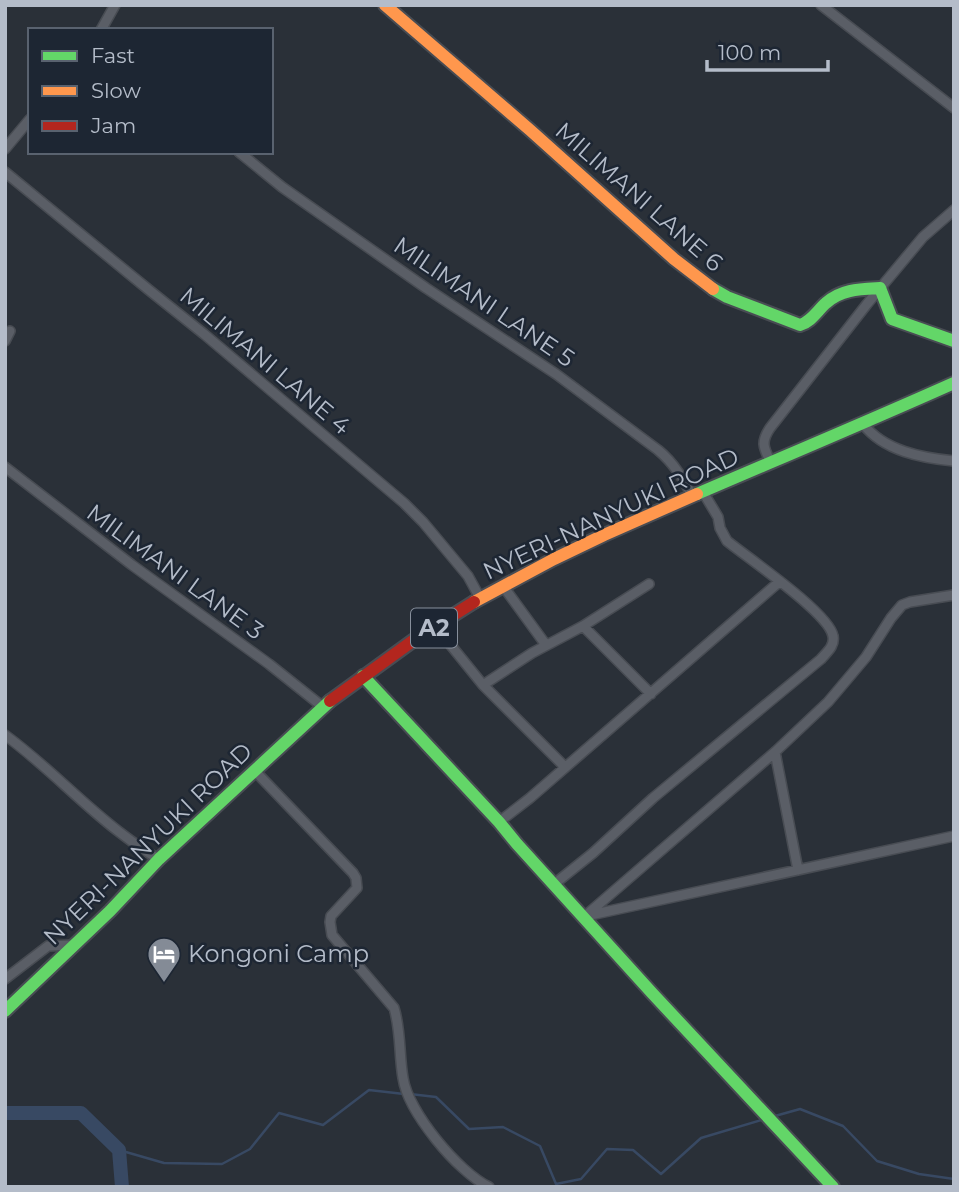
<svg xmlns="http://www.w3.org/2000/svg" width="959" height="1192" font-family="Montserrat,sans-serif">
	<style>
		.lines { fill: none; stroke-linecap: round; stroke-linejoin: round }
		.stream { stroke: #384963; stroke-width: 2.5 }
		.river { stroke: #384963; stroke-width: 14 }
		.street-casing { stroke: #484c53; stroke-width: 12 }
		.fast-casing { stroke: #484c53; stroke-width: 16 }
		.slow-casing { stroke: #484c53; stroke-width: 16 }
		.jam-casing { stroke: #484c53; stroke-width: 16 }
		.street { stroke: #5a5e66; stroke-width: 9 }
		.fast { stroke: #63d668; stroke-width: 12 }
		.slow { stroke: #ff974d; stroke-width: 12 }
		.jam { stroke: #b3261e; stroke-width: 12 }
		.labels { text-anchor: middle; stroke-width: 5; stroke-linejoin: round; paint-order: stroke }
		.shield { fill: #1d2633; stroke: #878f9c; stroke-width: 2 }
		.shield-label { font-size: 23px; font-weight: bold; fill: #b4bcc9 }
		.street-label { font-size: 24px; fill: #b4bcc9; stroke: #1d2633 }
		.poi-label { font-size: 24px; fill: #b4bcc9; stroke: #1d2633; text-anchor: start }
	</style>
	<rect width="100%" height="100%" fill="#2a3038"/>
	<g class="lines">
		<!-- stream -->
		<path class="stream" d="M410 1094 436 1097 469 1129 503 1127 540 1146 556 1184 581 1179 607 1149 633 1150 661 1174 701 1138 765 1119
			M775 1116 800 1109 843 1126 877 1161 919 1174 954 1179
			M119 1150 164 1163 222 1164 250 1149 279 1113 323 1125 369 1090 404 1094"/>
		<!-- river -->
		<path class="river" d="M5 1113H81L119 1150 122 1187"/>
		<defs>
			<path id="street" d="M821 5 954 108
				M101 30 115 5
				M5 149 30 119
				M239 152 282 187 426 288 556 374 658 450C674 463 683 479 693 497
				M5 172 149 290 204 334 404 503 423 522 468 576 480 598
				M5 341 10 331
				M863 424C884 451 922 458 954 461
				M771 463C764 448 760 443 770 428L867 304 923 237 954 210
				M5 467 132 565 269 664 323 707
				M503 586 546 645
				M583 626 651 694
				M436 627 483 685 565 767
				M483 685 532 653 583 626 649 584
				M5 735C45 764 79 801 118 831 131 841 144 851 159 859
				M775 752 798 870
				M254 770 353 873 356 878 357 888 331 916 330 922 332 935 394 1008C401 1030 399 1056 403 1078 408 1112 458 1172 489 1187
				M499 822 530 798 779 582
				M553 885 593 853 653 798 821 659C827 652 835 646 833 636 829 613 748 558 727 541L720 528 718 517 703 492
				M586 916 954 836
				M584 917 775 752 828 702 866 657 891 618 902 605 910 602 954 595
				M5 979 48 946 72 945"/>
			<path id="fast" d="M713 289 727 297 800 325C811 322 817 311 826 303 841 289 861 289 880 288L892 319 954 341
				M697 494C783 457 869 421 954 383
				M363 676 499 822 517 844 652 993 833 1187
				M5 1011 110 911 159 859 330 701"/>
			<path id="slow" d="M385 5 530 130 674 259 713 289
				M474 602 554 559 604 535 697 494"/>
			<path id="jam" d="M330 701 414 640 474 602"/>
		</defs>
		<!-- street casing -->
		<use href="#street" class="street-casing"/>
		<!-- fast casing -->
		<use href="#fast" class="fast-casing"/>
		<!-- slow casing -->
		<use href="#slow" class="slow-casing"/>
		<!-- jam casing -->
		<use href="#jam" class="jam-casing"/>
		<!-- street -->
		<use href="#street" class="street"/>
		<!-- fast -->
		<use href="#fast" class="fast"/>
		<!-- slow -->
		<use href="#slow" class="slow"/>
		<!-- jam -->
		<use href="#jam" class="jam"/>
	</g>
	<!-- icons -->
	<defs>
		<symbol id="hotel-pin" viewBox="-11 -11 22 30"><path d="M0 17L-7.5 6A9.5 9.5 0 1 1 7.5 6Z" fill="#848b96" stroke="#1d2633"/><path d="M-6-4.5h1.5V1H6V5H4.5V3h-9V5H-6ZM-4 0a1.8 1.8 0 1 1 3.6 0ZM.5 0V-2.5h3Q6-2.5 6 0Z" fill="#fff"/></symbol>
	</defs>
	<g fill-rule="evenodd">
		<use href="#hotel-pin" x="145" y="935" width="38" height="52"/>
	</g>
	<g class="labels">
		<!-- shield labels -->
		<rect class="shield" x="411" y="608.5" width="46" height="39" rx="5"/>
		<g class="shield-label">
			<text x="434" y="636">A2</text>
		</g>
		<!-- street labels -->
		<g class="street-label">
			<text transform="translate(639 197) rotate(41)" y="8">MILIMANI LANE 6</text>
			<text transform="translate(484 302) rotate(34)" y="8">MILIMANI LANE 5</text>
			<text transform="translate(265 361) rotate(40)" y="8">MILIMANI LANE 4</text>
			<text transform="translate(611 514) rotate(-25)" y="8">NYERI-NANYUKI ROAD</text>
			<text transform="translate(175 572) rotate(36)" y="8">MILIMANI LANE 3</text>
			<text transform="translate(148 844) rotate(-44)" y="8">NYERI-NANYUKI ROAD</text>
		</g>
		<!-- poi labels -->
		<g class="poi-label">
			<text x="188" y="962">Kongoni Camp</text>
		</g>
	</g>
	<!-- border -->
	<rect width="959" height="1192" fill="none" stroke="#b4bcc9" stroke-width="14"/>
	<!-- legend -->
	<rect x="28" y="28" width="245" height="126" fill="#1d2633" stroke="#59626f" stroke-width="2"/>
	<rect x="42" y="51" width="35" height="10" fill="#63d668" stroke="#59626f" stroke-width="2"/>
	<text x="91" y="63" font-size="21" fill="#b4bcc9">Fast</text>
	<rect x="42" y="86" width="35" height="10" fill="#ff974d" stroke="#59626f" stroke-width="2"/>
	<text x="91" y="98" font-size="21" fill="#b4bcc9">Slow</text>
	<rect x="42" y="121" width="35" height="10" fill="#b3261e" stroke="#59626f" stroke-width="2"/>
	<text x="91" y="133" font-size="21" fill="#b4bcc9">Jam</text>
	<!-- scale -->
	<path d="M707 60v10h121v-10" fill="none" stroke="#b4bcc9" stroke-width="3.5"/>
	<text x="718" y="60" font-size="21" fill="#b4bcc9" stroke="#1d2633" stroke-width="5" paint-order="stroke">100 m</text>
</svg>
